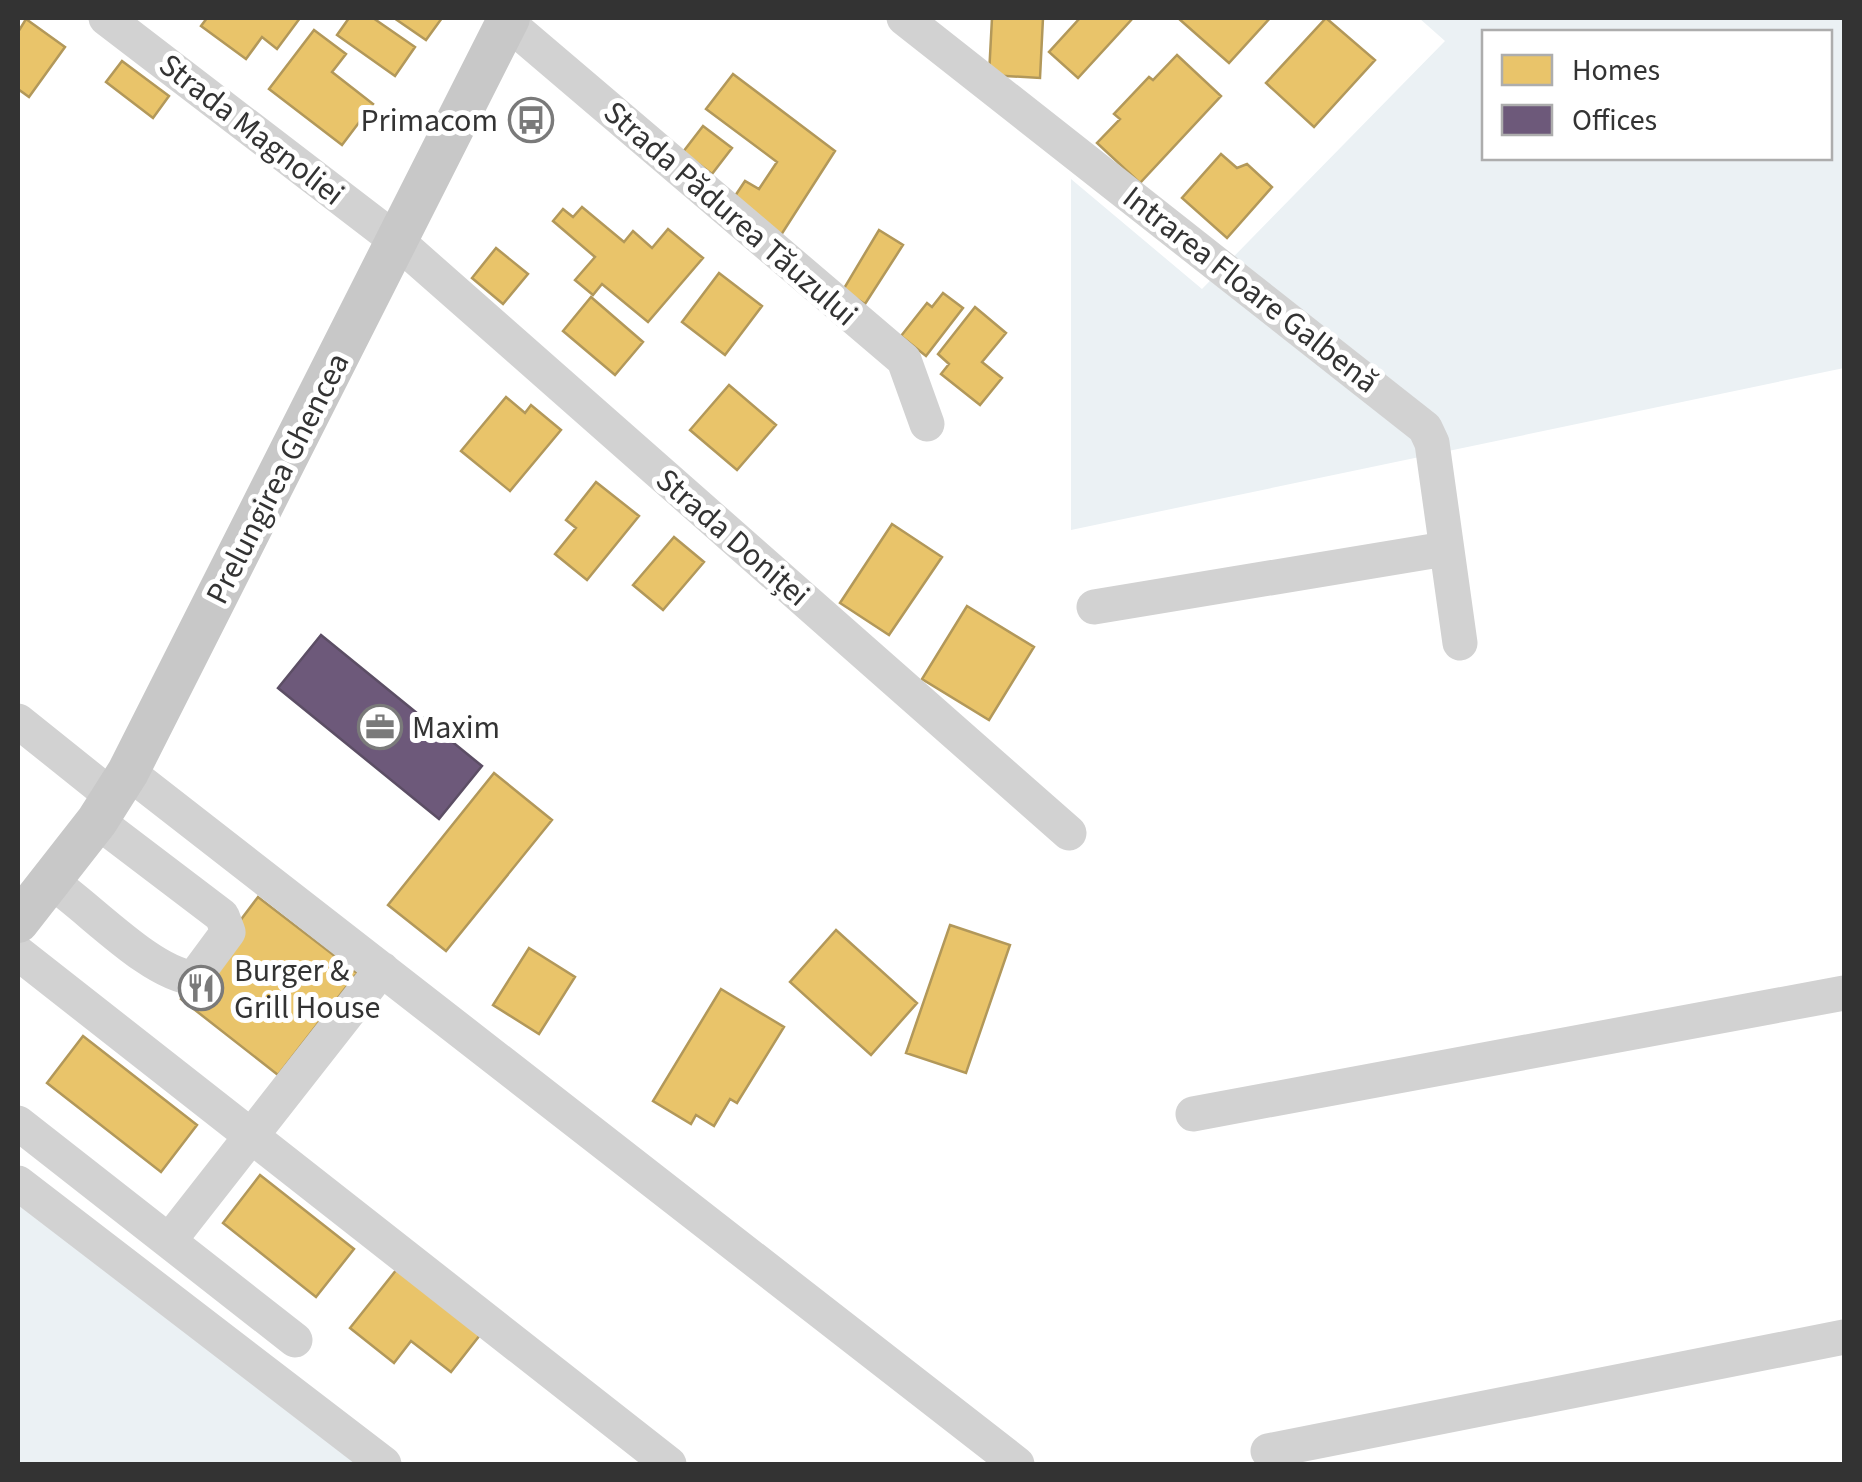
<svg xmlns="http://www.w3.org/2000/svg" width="1862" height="1482" font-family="'Source Sans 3',sans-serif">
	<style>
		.green { fill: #ebf1f4; fill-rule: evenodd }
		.homes { fill: #e9c46a; stroke: #b2985a; stroke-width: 2.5 }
		.offices { fill: #6d597a; stroke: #5c4e65; stroke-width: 2.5 }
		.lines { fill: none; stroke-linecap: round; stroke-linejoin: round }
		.minor { stroke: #d2d2d2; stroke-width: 35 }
		.major { stroke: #c8c8c8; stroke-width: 42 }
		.labels { text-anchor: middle; stroke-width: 10; stroke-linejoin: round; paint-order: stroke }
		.poi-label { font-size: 32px; fill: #333; stroke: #fff; text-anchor: start }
		.street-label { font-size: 32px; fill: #333; stroke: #fff }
	</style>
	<rect width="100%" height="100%" fill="#fff"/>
	<!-- green -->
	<path class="green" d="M1419 18H1844V368L1071 530V179L1202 289 1445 41ZM1484 32H1830V158H1484Z
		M18 1171 397 1464H18Z"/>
	<!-- homes -->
	<path class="homes" d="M207 18H300L277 49 262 37 246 59 201 26Z
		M349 18H373L415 47 395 76 337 35Z
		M394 18H442L426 40Z
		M992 18H1043L1040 78 989 75Z
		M1080 18H1133L1078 78 1049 52Z
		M1178 18H1270L1229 63Z
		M1326 18 1375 60 1314 127 1266 83Z
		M26 19 65 47 29 97 18 89V32Z
		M314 30 346 54 332 72 373 104 342 145 269 89Z
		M1177 55 1221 96 1140 183 1097 143 1120 119 1114 114 1149 77 1153 80Z
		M122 61 169 96 153 118 106 82Z
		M733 74 835 151 781 235 731 202 745 181 759 189 777 162 706 109Z
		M703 126 732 148 712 174 683 152Z
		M1221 154 1237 168 1247 164 1272 187 1227 238 1182 198Z
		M582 207 624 242 633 231 652 248 668 229 703 258 648 322 602 284 593 295 575 280 595 257 553 221 563 209 573 217Z
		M879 230 903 245 865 304 843 290Z
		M496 248 528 274 503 304 472 278Z
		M719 273 762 306 725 355 682 322Z
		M943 293 963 308 926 356 901 336 927 303 932 307Z
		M591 297 643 342 615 375 563 331Z
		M975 307 1006 333 982 362 1002 378 980 405 941 374 949 364 938 354Z
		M729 385 776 425 737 470 690 430Z
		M506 397 525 413 531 405 561 430 510 491 461 451Z
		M596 482 639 516 587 580 555 554 576 528 566 520Z
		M892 524 942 557 889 635 840 603Z
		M674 537 704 562 663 610 633 585Z
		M967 606 1034 647 989 720 922 679Z
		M494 773 552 820 446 951 388 905Z
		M258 897 357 973 278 1075 181 999Z
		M950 925 1010 945 966 1073 906 1053Z
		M836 930 917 1003 871 1055 790 982Z
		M529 948 575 977 539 1034 493 1005Z
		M721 989 784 1027 737 1103 730 1099 714 1126 696 1115 691 1124 653 1101Z
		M83 1036 197 1125 161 1172 47 1083Z
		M260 1175 354 1249 316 1297 223 1223Z
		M397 1269 480 1335 451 1372 411 1341 394 1363 350 1328Z"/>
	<!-- offices -->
	<path class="offices" d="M321 635 482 766 439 819 278 688Z"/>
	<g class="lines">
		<!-- minor -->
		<path class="minor" d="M106 18 397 241 1069 833
			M904 18 1425 428 1432 443 1460 643
			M507 22 904 360 927 424
			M1094 607 1445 549
			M18 721 113 797
			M128 772 1017 1464
			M50 881C89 907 150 974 194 978L228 932 222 916 97 821
			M18 953 669 1464
			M1193 1114 1844 993
			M18 1123 295 1340
			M18 1183 384 1464
			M169 1241 382 969
			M1268 1451 1844 1337"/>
		<!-- major -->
		<path class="major" d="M18 922 97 821 128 772 509 18"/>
	</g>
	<!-- icons -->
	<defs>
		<symbol id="bus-ring" viewBox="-11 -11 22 22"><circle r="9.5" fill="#fff" stroke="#7a7a7a" stroke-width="1.5"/><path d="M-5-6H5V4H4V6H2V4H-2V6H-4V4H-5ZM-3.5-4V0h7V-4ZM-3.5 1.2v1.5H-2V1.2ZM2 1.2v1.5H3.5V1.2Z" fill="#7a7a7a"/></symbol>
		<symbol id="office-ring" viewBox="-11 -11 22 22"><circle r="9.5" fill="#fff" stroke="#7a7a7a" stroke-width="1.5"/><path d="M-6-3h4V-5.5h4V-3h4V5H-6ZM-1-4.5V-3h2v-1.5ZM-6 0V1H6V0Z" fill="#7a7a7a"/></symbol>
		<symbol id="restaurant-ring" viewBox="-11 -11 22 22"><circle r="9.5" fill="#fff" stroke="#7a7a7a" stroke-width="1.5"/><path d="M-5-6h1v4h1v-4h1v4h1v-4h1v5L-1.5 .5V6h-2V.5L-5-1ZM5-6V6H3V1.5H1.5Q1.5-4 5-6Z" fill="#7a7a7a"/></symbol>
	</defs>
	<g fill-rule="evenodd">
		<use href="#bus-ring" x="506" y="95" width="50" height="50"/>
		<use href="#office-ring" x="355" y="702" width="50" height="50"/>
		<use href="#restaurant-ring" x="176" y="963" width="50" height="50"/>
	</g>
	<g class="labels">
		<!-- poi labels -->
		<g class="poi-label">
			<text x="498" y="131" text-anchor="end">Primacom</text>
			<text x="412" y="738">Maxim</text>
			<text x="234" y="981">Burger &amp;<tspan x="234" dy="37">Grill House</tspan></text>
		</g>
		<!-- street labels -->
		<g class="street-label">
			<text transform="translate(252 129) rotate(38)" y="11">Strada Magnoliei</text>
			<text transform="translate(731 213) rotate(41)" y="11">Strada Pădurea Tăuzului</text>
			<text transform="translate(1251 289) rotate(38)" y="11">Intrarea Floare Galbenă</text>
			<text transform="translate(277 478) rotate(-63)" y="11">Prelungirea Ghencea</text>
			<text transform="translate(733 537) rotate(41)" y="11">Strada Doniței</text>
		</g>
	</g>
	<!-- border -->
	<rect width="1862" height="1482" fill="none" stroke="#333333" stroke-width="40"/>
	<!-- legend -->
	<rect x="1482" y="30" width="350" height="130" fill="#ffffff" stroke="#adadad" stroke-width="2.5"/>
	<rect x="1502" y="55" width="50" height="30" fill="#e9c46a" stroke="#adadad" stroke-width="2.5"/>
	<text x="1572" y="80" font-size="30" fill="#333333">Homes</text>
	<rect x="1502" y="105" width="50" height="30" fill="#6d597a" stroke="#adadad" stroke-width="2.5"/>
	<text x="1572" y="130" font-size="30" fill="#333333">Offices</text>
</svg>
